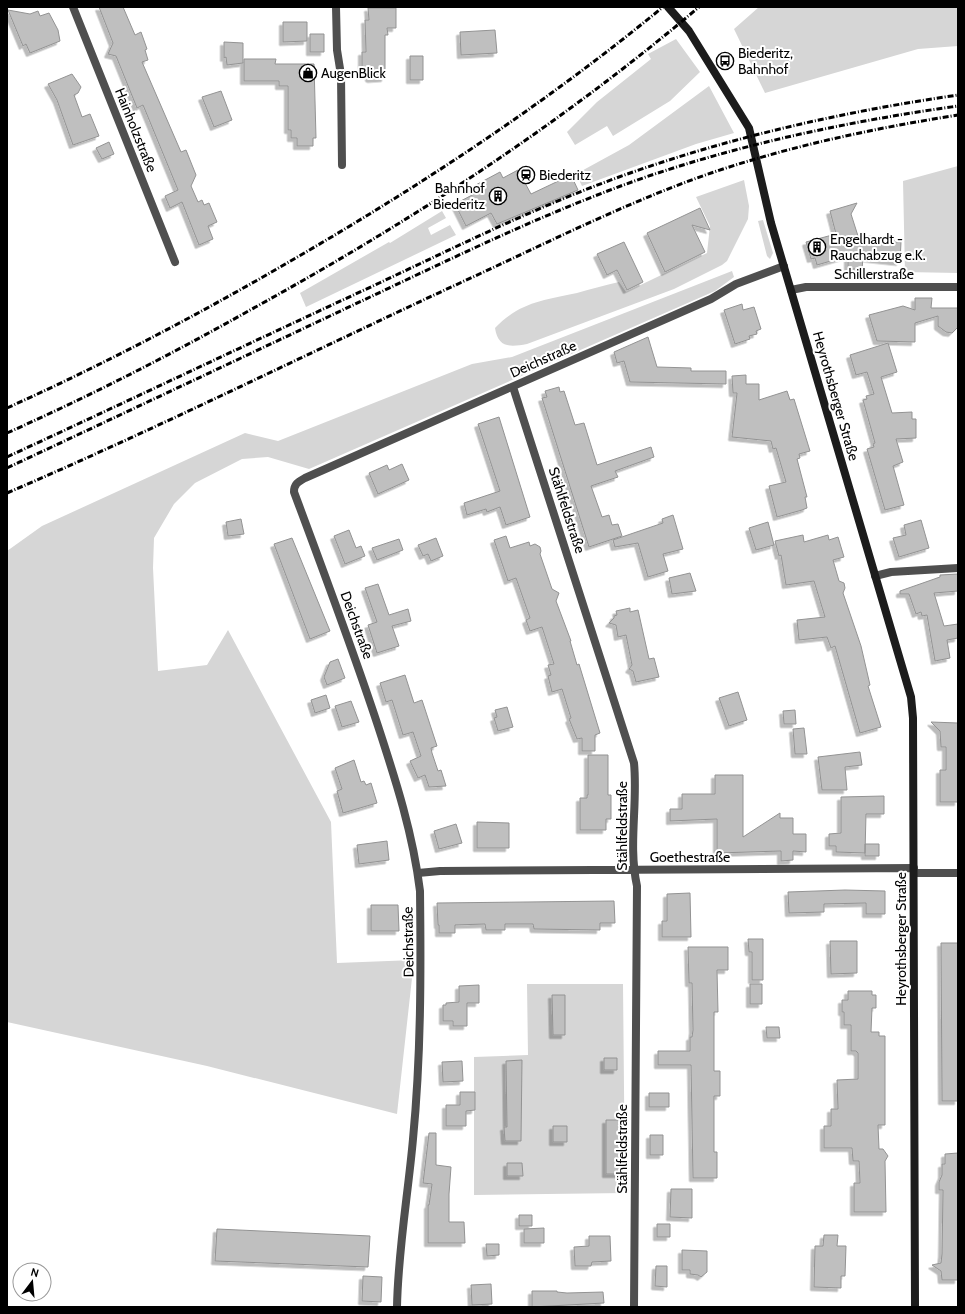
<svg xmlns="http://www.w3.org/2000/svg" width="965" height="1314" font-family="Cabin,sans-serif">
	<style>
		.green { fill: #d6d6d6 }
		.building { fill: #bfbfbf; stroke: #939393; filter: url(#shadow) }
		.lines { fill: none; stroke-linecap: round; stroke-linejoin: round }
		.street { stroke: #4f4f4f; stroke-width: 8 }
		.secondary { stroke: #1c1c1c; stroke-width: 8 }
		.rail { stroke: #000; stroke-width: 3; stroke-dasharray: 6 2 1 2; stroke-linecap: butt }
		.labels { text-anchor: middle; stroke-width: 4; stroke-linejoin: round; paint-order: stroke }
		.poi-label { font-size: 14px; fill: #000; stroke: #fff; text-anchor: start }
		.street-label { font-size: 14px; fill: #000; stroke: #fff }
	</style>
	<defs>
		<filter id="shadow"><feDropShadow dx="-3.5" dy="3.5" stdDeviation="0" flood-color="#0004"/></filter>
	</defs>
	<rect width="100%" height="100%" fill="#fff"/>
	<!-- green -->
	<path class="green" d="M759 7H958V46L918 49 765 93 734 29Z
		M676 39 700 72 670 101 613 136 607 126 575 145 567 132 597 102 651 59 648 54Z
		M709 86 734 133 696 144 582 186 576 174 629 145Z
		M958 166V273L905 272 903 181Z
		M744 180 749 206 748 219 727 261 722 265 674 289 527 344C510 347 498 348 495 328 520 302 544 300 577 293 591 289 605 285 619 282L626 292 707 253 710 226 696 197Z
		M442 211 446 218 428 228 431 235 450 225 456 235 306 307 300 293 389 242 390 243Z
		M763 220 773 253 770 259 767 256 758 221Z
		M732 271 734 277 715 291 309 469 268 457 242 459 195 483 174 504 154 538 153 568 158 671 207 665 228 630 331 822 337 963 414 960 397 1114 207 1066 7 1022V551L42 526 245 433 278 441 472 364 512 357Z
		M527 984H623L625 1193 474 1195V1057L528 1055Z"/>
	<!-- building -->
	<path class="building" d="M99 7H123L135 35 141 32 147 49 145 50 148 60 142 62 181 152 186 150 196 175 191 186 198 202 202 200 204 205 209 203 217 222 208 226 213 239 199 245 182 202 170 208 165 196 178 190 143 105 137 108 116 56 108 54 113 43Z
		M368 8H396V28H387L388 35H385V78L371 79 369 78V72L362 73V52H366L365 20H369Z
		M8 10 30 14 38 11 40 16 49 13 58 30 60 41 30 53 26 44 23 46Z
		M283 22H307V41L283 42Z
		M495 30 497 53 461 55 460 32Z
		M310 34H324V52H310Z
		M224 42 243 43V63L227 65 226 57 224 58Z
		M410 56H423V80H410Z
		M244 59H276L275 64H314L316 138H313V146H297V138H291V130H288V86H279V81H244Z
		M72 74 81 87 78 93 74 95 82 117 90 114 99 136 73 145 57 100 48 84Z
		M221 91 232 120 214 127 202 97Z
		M109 142 114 154 102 159 96 148Z
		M518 170 531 194 571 175 578 190 497 224 491 213 466 226 455 204 476 193 472 187 500 172 503 178Z
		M857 203 851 214 858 236 894 237V242H901L900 262 863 258 862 269H848V256L817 265 815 258 811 259 806 242 836 234 830 211Z
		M700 208 710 230 692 225 705 252 665 272 647 233Z
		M624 242 643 282 627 290 617 270 607 275 597 254Z
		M915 298H932L931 308H958V327L952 333 946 332 938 326V316L915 323V342L877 341 869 315 903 306 915 310Z
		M742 304 743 310 754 307 761 329 756 331 757 334 749 336 750 339 735 344 724 310Z
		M648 337 657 367 691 368V371H726V384L630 382 624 361 617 363 614 352Z
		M888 343 897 372 881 377 892 413 912 412V419H916V438L896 439 903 462 893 466 904 505 885 510 867 449 874 447 873 444 875 443 863 400 867 399 866 396 874 394 867 372 856 375 850 355Z
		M746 375V384H759V400L787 391 790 400 794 399 810 451 799 454 800 458 797 459 807 497H805L807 508 802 510 777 517 769 486 786 482 776 448 773 449 771 441 732 437 737 393H733L732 376Z
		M559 387 560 392 564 391 575 425 584 423 597 465 651 447 654 457 615 471 618 477 591 486 602 517 609 515 612 525 618 524 622 536 589 547 542 398 547 397 545 391Z
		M499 417 530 517 506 525 500 507 487 512 486 509 467 515 464 503 500 491 478 424Z
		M402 464 409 480 378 494 369 473 387 465 389 470Z
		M673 515 683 549 663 554 668 571 648 577 638 543 615 547 613 540 663 523 662 519Z
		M241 519 244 534 228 536 226 522Z
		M921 520 929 548 899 557 893 538 906 535 904 525Z
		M768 522 774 545 756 550 749 528Z
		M349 530 356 548 361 546 365 556 345 564 334 536Z
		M803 535 804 542 828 535 829 540 838 537 844 557 833 560 839 581 844 583 845 588 843 593 861 646 870 685 868 686 881 727 860 733 835 646 831 648 827 637 799 640 797 620 825 617 814 581 786 585 781 555 779 556 775 541Z
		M506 536 510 548 529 542 530 546 535 544 540 547 541 551 540 554 552 589 559 593 556 601 571 641H570L577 665 579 664 600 733 595 735V751H582V738L577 739 569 719 571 718 562 689 552 692 548 676 551 675 548 665 554 664 542 627 530 631 526 620 530 618 516 578 508 581 494 540Z
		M292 538 330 631 310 639 274 544Z
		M436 538 443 556 431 561 428 554 423 556 418 545Z
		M399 539 403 550 377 560 372 548Z
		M690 573 696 591 672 594 669 578Z
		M958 574V591L934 593 944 626 958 624V638L947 640 950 658 935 661 927 615 922 616 921 612 916 614 909 594H900V591L940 577V575Z
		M378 584 389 615 408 609 411 621 392 626 399 646 377 653 368 625 377 622 365 588Z
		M630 608V612L638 610 649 659 654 658 659 677 636 682 633 671 629 669 632 665 626 635 618 637 616 625 609 623 614 618V616L617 615 616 611Z
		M338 659 345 678 327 685 324 677 330 662Z
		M405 675 414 703 422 700 437 746 431 748 432 753 438 771 441 770 446 786 429 787 425 775 418 778 410 761 421 756 413 732 403 735 392 700 386 702 380 683Z
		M738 692 747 720 729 726 719 698Z
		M326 695 330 708 315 713 311 700Z
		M351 701 359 722 342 727 335 706Z
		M507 707 513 727 498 731 494 718 497 717 495 710Z
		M795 710 796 724H784L783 711Z
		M931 722 958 723V802H940V770H946V747H941L940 731Z
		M804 728 807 754H795L793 729Z
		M860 752 862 765 845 767 847 790H822L818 757Z
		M588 755H608V795H611V819H606V830H580V798H587V795H588Z
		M354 760 361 782 364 781 366 785 371 783 377 803 343 813 337 791 342 789 335 768Z
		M715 775H743V837L780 813V818H793V834H806V852L793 851V860L781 861V851L717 853V819L670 821V809H682V794H715Z
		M884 796V814H866L865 853 836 852V846H829V834L841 833V797Z
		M477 822 509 823V848H477Z
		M456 824 462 843 439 849 434 831Z
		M387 841 389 860 359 864 357 845Z
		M865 844H879V856H865Z
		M845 890 885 891V914H866V903L824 904V912L789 913 788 892Z
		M690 893 691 937H662V921H667V894Z
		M614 901 615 923H600V930L534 929 533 924H505V930H486L485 924 455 925V933H439V925H438L437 903Z
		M371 905H398L399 931H371Z
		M748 939H763V980H752V952H749Z
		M830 941H857V973L831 974Z
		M941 943H958V1101H942V1096Z
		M688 947H728V970H717L718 1012H714V1071H720V1096H714V1152H717V1178H693L691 1065H658V1051H690V1037H692L693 1030 692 983H689Z
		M750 984H762V1004H750Z
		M479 985V1003H467V1026H453V1021H443V1005H446V1003L459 1002V986Z
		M848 991H872V995H876V1008H872L871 1032H879V1036H885V1125H878L879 1149H883L888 1156 885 1161 886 1212H854V1183H860L859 1161H853L852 1148H824V1126H831V1109H838L837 1080 858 1079V1053L856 1051H851V1025H844V1012H842V1000H848Z
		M552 995H565V1035H553Z
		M766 1027H779L780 1038H767Z
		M604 1058H617V1070H604Z
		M522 1060 521 1141H505L504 1127H507L506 1061Z
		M462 1061 463 1081 443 1082 442 1062Z
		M460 1092H475V1110L466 1111V1126H446V1105H460Z
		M649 1093H669V1107H649Z
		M606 1120H619V1174H606Z
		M553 1126H567V1142H553Z
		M429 1133H436V1165L451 1167 449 1194V1222H464L465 1243H428V1205H429L432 1184 423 1183Z
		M650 1135H663V1155H650Z
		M958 1153V1280H942L941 1271 932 1265 941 1263 942 1254 943 1190H939V1182L942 1175V1164H945V1154Z
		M507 1163H522L523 1176H507Z
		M671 1189H692V1218L670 1217Z
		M519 1215H532V1226H519Z
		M657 1224H670V1237H657Z
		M544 1228V1243H524V1229Z
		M217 1229 370 1236 368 1267 215 1261Z
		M824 1235H838L837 1246H846L845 1276H841V1288L814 1287 815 1246H823Z
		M589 1236H610L611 1261 592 1262 591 1266H575L574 1247 589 1246Z
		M486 1244H499V1255L487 1256Z
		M682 1250 707 1251V1272L701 1277 698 1275 690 1274V1270H682Z
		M656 1266H667V1287L655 1286Z
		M363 1276 382 1277 381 1302 362 1301Z
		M491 1284 492 1304 472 1305 471 1285Z
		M532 1291H557V1292L567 1293 603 1292 604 1303 532 1307Z"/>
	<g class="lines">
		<!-- street -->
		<path class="street" d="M73 7 175 262
			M336 7 337 50 341 75 342 165
			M791 290 806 287H958
			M513 387 634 763C638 804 628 845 637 886L634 1307
			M875 576 891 572 958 568
			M418 873 440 871 914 868
			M914 873H958
			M397 1307C398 1250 408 1195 413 1139 421 1056 421 974 420 891 413 834 396 781 378 726 352 647 323 570 294 492 294 484 298 482 305 478L711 299 736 284 784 266"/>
		<!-- secondary -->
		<path class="secondary" d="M668 7 689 31 749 128 771 223 911 697 913 718 915 1307"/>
		<!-- rail -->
		<path class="rail" d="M7 408C109 362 209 309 306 252 431 179 551 99 663 7
			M7 433C90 396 172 354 252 309 410 222 561 124 699 7
			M7 457C130 400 252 342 375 285 460 245 544 203 633 172 739 135 848 111 958 95
			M7 468C122 414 237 360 351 306 447 261 543 213 643 178 745 143 851 121 958 106
			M7 493C165 425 319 348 475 276 555 239 634 199 717 171 795 145 876 128 958 115"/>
	</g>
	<!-- icons -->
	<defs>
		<symbol id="bus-ring" viewBox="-11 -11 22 22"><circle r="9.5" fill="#fff" stroke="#000" stroke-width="1.5"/><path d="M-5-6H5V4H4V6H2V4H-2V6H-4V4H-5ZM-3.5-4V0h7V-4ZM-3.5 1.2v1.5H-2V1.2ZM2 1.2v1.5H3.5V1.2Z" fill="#000"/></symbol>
		<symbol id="shop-ring" viewBox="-11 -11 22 22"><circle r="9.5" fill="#fff" stroke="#000" stroke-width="1.5"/><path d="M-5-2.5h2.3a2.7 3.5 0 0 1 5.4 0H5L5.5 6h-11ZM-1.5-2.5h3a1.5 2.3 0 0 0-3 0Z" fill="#000"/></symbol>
		<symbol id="station-ring" viewBox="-11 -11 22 22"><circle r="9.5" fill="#fff" stroke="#000" stroke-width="1.5"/><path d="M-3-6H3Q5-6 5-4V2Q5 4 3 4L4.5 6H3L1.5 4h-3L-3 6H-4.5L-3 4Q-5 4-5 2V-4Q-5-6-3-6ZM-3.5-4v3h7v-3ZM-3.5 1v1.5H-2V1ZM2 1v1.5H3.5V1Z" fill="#000"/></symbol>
		<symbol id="building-ring" viewBox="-11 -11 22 22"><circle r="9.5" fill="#fff" stroke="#000" stroke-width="1.5"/><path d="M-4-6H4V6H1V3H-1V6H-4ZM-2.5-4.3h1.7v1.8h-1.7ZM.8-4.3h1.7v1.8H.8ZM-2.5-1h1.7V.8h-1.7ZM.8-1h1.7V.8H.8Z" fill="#000"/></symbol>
	</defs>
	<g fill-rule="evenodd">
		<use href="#bus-ring" x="715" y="51" width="20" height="20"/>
		<use href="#shop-ring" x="298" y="63" width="20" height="20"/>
		<use href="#station-ring" x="516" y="165" width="20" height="20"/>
		<use href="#building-ring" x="488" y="186" width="20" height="20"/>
		<use href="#building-ring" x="807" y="237" width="20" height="20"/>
	</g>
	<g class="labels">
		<!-- poi labels -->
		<g class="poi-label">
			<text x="738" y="58">Biederitz,<tspan x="738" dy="16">Bahnhof</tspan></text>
			<text x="321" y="78">AugenBlick</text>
			<text x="539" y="180">Biederitz</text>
			<text x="485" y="193" text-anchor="end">Bahnhof<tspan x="485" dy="16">Biederitz</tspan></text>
			<text x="830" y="244">Engelhardt -<tspan x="830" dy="16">Rauchabzug e.K.</tspan></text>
		</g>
		<!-- street labels -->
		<g class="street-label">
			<text transform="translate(136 130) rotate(68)" y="5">Hainholzstraße</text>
			<text x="874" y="279">Schillerstraße</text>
			<text transform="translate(543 359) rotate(-24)" y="5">Deichstraße</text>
			<text transform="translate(836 396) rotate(74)" y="5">Heyrothsberger Straße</text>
			<text transform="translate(567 510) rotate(72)" y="5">Stählfeldstraße</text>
			<text transform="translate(357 625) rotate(70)" y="5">Deichstraße</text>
			<text transform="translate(622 826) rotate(-90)" y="5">Stählfeldstraße</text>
			<text x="690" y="862">Goethestraße</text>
			<text transform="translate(901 939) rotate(-90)" y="5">Heyrothsberger Straße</text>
			<text transform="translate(408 942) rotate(-91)" y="5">Deichstraße</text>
			<text transform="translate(622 1149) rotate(-90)" y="5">Stählfeldstraße</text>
		</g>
	</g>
	<!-- border -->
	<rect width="965" height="1314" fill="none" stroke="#000000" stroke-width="16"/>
	<!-- north arrow -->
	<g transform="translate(32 1282) rotate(16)"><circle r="19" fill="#ffffff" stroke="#999999"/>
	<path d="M0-3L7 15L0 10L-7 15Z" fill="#000000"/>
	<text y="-6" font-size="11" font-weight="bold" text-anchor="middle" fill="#000000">N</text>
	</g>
</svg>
